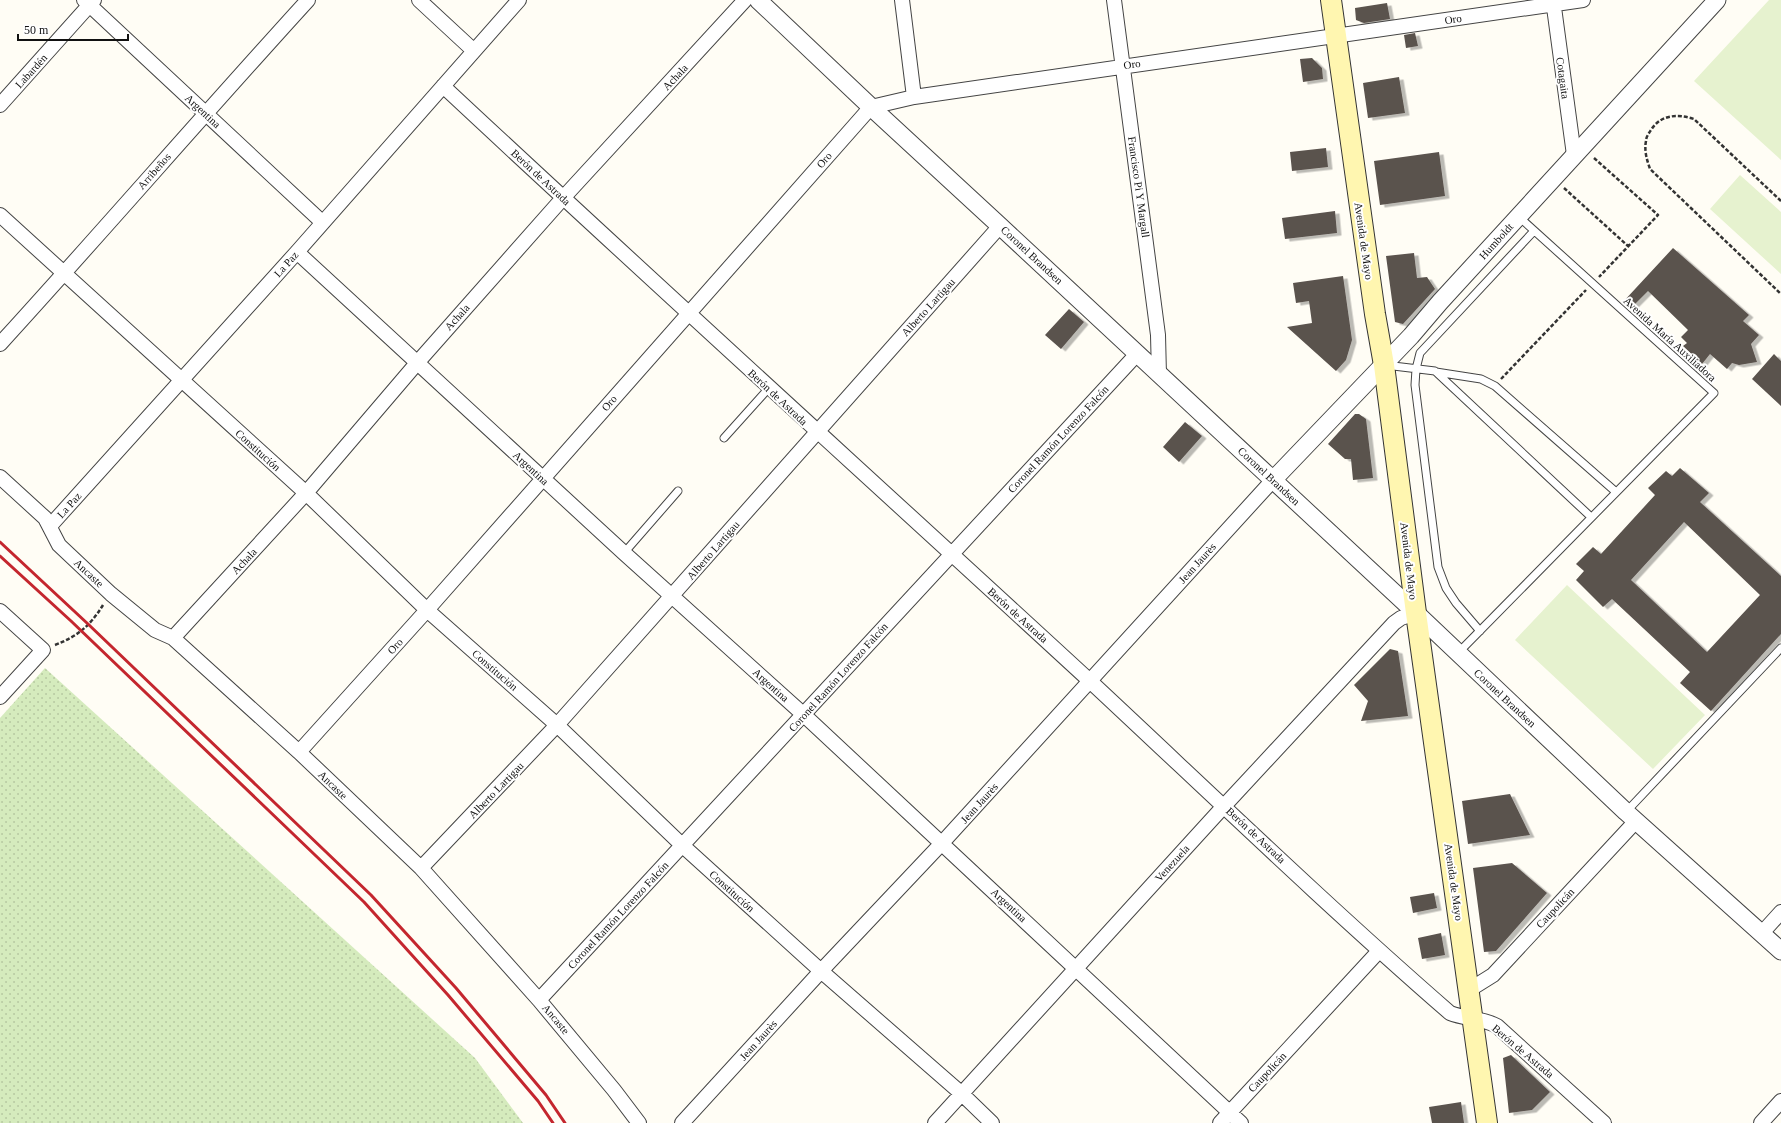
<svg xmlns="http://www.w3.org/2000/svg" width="1781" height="1123" font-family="Georgia,serif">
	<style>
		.grass { fill: url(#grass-dots) }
		.pitch { fill: #e6f2cf }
		.building { fill: #5a524d; fill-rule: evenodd; filter: url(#shadow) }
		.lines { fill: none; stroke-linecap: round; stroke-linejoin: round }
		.service-casing { stroke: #444; stroke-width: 9 }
		.minor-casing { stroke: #444; stroke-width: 16 }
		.tertiary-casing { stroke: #444; stroke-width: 19 }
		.secondary-casing { stroke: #333; stroke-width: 22 }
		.path { stroke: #333; stroke-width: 2.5; stroke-dasharray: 4 2; stroke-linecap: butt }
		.service { stroke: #fff; stroke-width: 7 }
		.minor { stroke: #fff; stroke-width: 14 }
		.tertiary { stroke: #fff; stroke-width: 17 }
		.secondary { stroke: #fff6b0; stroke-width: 20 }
		.rail { stroke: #c4262e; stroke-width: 3 }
		.labels { text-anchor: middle; stroke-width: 4; stroke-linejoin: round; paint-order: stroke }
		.street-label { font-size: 11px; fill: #111; stroke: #fff }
	</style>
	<defs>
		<pattern id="grass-dots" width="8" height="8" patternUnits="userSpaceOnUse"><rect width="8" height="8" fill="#d5ebbd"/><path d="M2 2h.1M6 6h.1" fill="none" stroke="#b6c8a1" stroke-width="1.8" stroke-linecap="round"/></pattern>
		<filter id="shadow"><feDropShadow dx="4.5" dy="2.5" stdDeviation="0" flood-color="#0004"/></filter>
	</defs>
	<rect width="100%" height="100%" fill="#fffdf5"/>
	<!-- grass -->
	<path class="grass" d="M45 668 475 1058 523 1123H0V718Z"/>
	<!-- pitch -->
	<path class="pitch" d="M1769 0H1781V160L1694 81Z
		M1740 175 1781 212V274L1710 209Z
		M1567 585 1705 715 1653 769 1515 640Z"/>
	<!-- building -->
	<path class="building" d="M1387 3 1390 19 1364 23 1356 20 1355 8Z
		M1415 33 1418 46 1406 48 1404 35Z
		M1312 58 1322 68 1323 79 1303 82 1300 59Z
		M1399 77 1405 113 1368 118 1363 83Z
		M1326 148 1328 167 1292 171 1290 152Z
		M1439 152 1445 196 1380 205 1374 161Z
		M1335 211 1337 233 1285 239 1282 218Z
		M1673 248 1749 315 1743 321 1759 335 1751 344 1757 362 1739 365 1732 363 1727 369 1710 354 1702 364 1683 346 1687 343 1681 337 1688 330 1648 291 1630 309 1623 302Z
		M1414 253 1417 278 1427 277 1435 289 1403 324 1395 322 1386 256Z
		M1343 276 1352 340 1346 360 1336 371 1287 327 1312 323 1309 301 1296 303 1293 283Z
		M1069 309 1084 322 1061 349 1045 335Z
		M1774 354 1781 361V406L1752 379Z
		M1355 414H1359L1366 419 1373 478 1353 480 1351 459H1345L1328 444Z
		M1185 422 1202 436 1179 462 1163 447Z
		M1680 468 1709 493 1700 502 1781 576V634L1711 711 1680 683 1690 672 1612 599 1603 607 1576 580 1584 571 1576 564 1593 547 1601 554 1655 495 1648 488 1666 471 1672 476ZM1684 522 1760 595 1707 652 1631 580Z
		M1390 649 1398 651 1408 716 1361 721 1368 701 1354 685Z
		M1510 794 1530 835 1468 844 1462 801Z
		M1512 863 1547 893 1496 951 1484 952 1473 868Z
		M1434 893 1437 908 1413 913 1410 897Z
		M1441 933 1445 955 1422 959 1418 938Z
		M1511 1055 1550 1092 1532 1110 1509 1113 1503 1058Z
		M1461 1102 1464 1123H1432L1429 1107Z"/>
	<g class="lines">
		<defs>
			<path id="service" d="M1385 365 1435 371 1591 517
				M1436 372 1481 379 1495 386 1616 492
				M724 438 769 388
				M624 553 678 491
				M1480 631 1456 603 1446 588 1438 567 1415 385 1416 369 1420 353 1534 231
				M1458 653 1714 393 1518 216
				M1626 812 1781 648"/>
			<path id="minor" d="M84 0 322 222
				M419 0 473 50
				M902 0 914 97
				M1114 0 1158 335 1159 375
				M1553 0 1574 155
				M443 86C657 286 875 483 1091 682 1210 793 1327 906 1450 1013 1465 1019 1482 1018 1497 1026L1604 1123
				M0 105 94 0
				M0 215 306 493 427 610 557 725 683 846 821 971 962 1094 992 1123
				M297 252 624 553 804 715 1241 1123
				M0 344C104 230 204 114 308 0
				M0 477 45 518 59 545 111 594 155 630 173 638 299 752 421 868 539 1000 614 1090 639 1123
				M50 526 297 252 519 0
				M0 611 43 650 0 697
				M173 638 306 493 417 363 563 198 745 0
				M299 752 427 610 871 107 914 97 1583 0
				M421 868 557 725 1000 226
				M1762 933 1781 912
				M1469 990 1493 975 1636 821
				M539 1000 1137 354
				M682 1123 821 971 942 843 1273 480
				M935 1123 1224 806 1394 623 1401 618 1416 613
				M1220 1123 1379 951
				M1761 1123 1781 1101"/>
			<path id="tertiary" d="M758 0 871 107 1000 226 1416 613 1626 812 1781 951
				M1273 480 1411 336 1440 302 1717 0"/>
			<path id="secondary" d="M1331 0 1375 314 1384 365 1416 613 1487 1123"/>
		</defs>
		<!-- service casing -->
		<use href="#service" class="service-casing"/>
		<!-- minor casing -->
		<use href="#minor" class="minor-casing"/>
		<!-- tertiary casing -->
		<use href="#tertiary" class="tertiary-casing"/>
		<!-- secondary casing -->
		<use href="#secondary" class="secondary-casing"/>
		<!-- path -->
		<path class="path" d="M1594 158 1658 215 1599 277
			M1564 188 1628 246
			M1781 201 1694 119C1678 114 1661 114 1651 130 1649 133 1646 137 1646 141 1644 151 1647 160 1650 169L1781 294
			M1501 379 1586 290
			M55 645C78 636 90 626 103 605"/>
		<!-- service -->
		<use href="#service" class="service"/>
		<!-- minor -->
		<use href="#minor" class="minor"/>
		<!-- tertiary -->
		<use href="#tertiary" class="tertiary"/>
		<!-- secondary -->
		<use href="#secondary" class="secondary"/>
		<!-- rail -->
		<path class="rail" d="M0 542 88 624 371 895 456 988 546 1095 565 1123
			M0 556 71 621 364 902 448 995 538 1101 553 1123"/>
	</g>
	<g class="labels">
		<!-- street labels -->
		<g class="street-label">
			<text transform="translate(1453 19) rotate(-9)" y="4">Oro</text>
			<text transform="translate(1132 64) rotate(-8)" y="4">Oro</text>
			<text transform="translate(31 71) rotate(-48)" y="4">Labardén</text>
			<text transform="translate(675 77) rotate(-47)" y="4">Achala</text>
			<text transform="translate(1563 78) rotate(82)" y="4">Cotagaita</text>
			<text transform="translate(203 111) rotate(43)" y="4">Argentina</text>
			<text transform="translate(824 160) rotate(-49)" y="4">Oro</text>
			<text transform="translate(154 171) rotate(-49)" y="4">Arribeños</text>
			<text transform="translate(541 177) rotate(43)" y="4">Berón de Astrada</text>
			<text transform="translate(1139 187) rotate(82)" y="4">Francisco Pi Y Margall</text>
			<text transform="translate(1364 241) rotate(82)" y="4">Avenida de Mayo</text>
			<text transform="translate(1496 241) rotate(-48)" y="4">Humboldt</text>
			<text transform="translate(1032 255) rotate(43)" y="4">Coronel Brandsen</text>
			<text transform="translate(286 264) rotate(-48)" y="4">La Paz</text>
			<text transform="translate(928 307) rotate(-48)" y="4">Alberto Lartigau</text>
			<text transform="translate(457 317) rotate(-48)" y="4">Achala</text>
			<text transform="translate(1670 339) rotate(42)" y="4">Avenida María Auxiliadora</text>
			<text transform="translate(778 397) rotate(43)" y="4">Berón de Astrada</text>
			<text transform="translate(609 403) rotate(-49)" y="4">Oro</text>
			<text transform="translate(1058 439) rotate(-47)" y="4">Coronel Ramón Lorenzo Falcón</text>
			<text transform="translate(258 450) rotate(42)" y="4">Constitución</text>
			<text transform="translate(531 468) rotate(43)" y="4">Argentina</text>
			<text transform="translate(1269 476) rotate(43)" y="4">Coronel Brandsen</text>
			<text transform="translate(69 505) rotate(-48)" y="4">La Paz</text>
			<text transform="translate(713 550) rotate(-49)" y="4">Alberto Lartigau</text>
			<text transform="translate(244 561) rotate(-47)" y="4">Achala</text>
			<text transform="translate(1409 561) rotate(83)" y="4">Avenida de Mayo</text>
			<text transform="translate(1197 563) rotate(-48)" y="4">Jean Jaurès</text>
			<text transform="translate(89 573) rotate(43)" y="4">Ancaste</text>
			<text transform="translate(1018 615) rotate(42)" y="4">Berón de Astrada</text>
			<text transform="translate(395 646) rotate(-48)" y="4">Oro</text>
			<text transform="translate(495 670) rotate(41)" y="4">Constitución</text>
			<text transform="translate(838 677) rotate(-48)" y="4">Coronel Ramón Lorenzo Falcón</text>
			<text transform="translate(771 685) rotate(42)" y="4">Argentina</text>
			<text transform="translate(1505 698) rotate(43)" y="4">Coronel Brandsen</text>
			<text transform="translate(333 785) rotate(44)" y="4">Ancaste</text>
			<text transform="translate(496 790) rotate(-46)" y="4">Alberto Lartigau</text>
			<text transform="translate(979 803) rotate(-48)" y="4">Jean Jaurès</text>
			<text transform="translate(1256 835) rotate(43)" y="4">Berón de Astrada</text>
			<text transform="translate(1172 863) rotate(-48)" y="4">Venezuela</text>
			<text transform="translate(1454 882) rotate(82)" y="4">Avenida de Mayo</text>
			<text transform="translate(732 891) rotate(42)" y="4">Constitución</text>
			<text transform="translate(1009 905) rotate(43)" y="4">Argentina</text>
			<text transform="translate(1555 908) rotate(-47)" y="4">Caupolicán</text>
			<text transform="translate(618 915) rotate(-47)" y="4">Coronel Ramón Lorenzo Falcón</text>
			<text transform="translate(556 1019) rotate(50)" y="4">Ancaste</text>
			<text transform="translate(758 1040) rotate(-48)" y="4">Jean Jaurès</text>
			<text transform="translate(1523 1051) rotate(40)" y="4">Berón de Astrada</text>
			<text transform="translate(1267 1072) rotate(-47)" y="4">Caupolicán</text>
		</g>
	</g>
	<!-- scale -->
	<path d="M18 34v6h110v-6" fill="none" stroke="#111111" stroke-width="2"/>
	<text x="24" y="34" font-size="12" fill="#111111" stroke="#ffffff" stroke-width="3" paint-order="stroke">50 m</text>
</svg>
